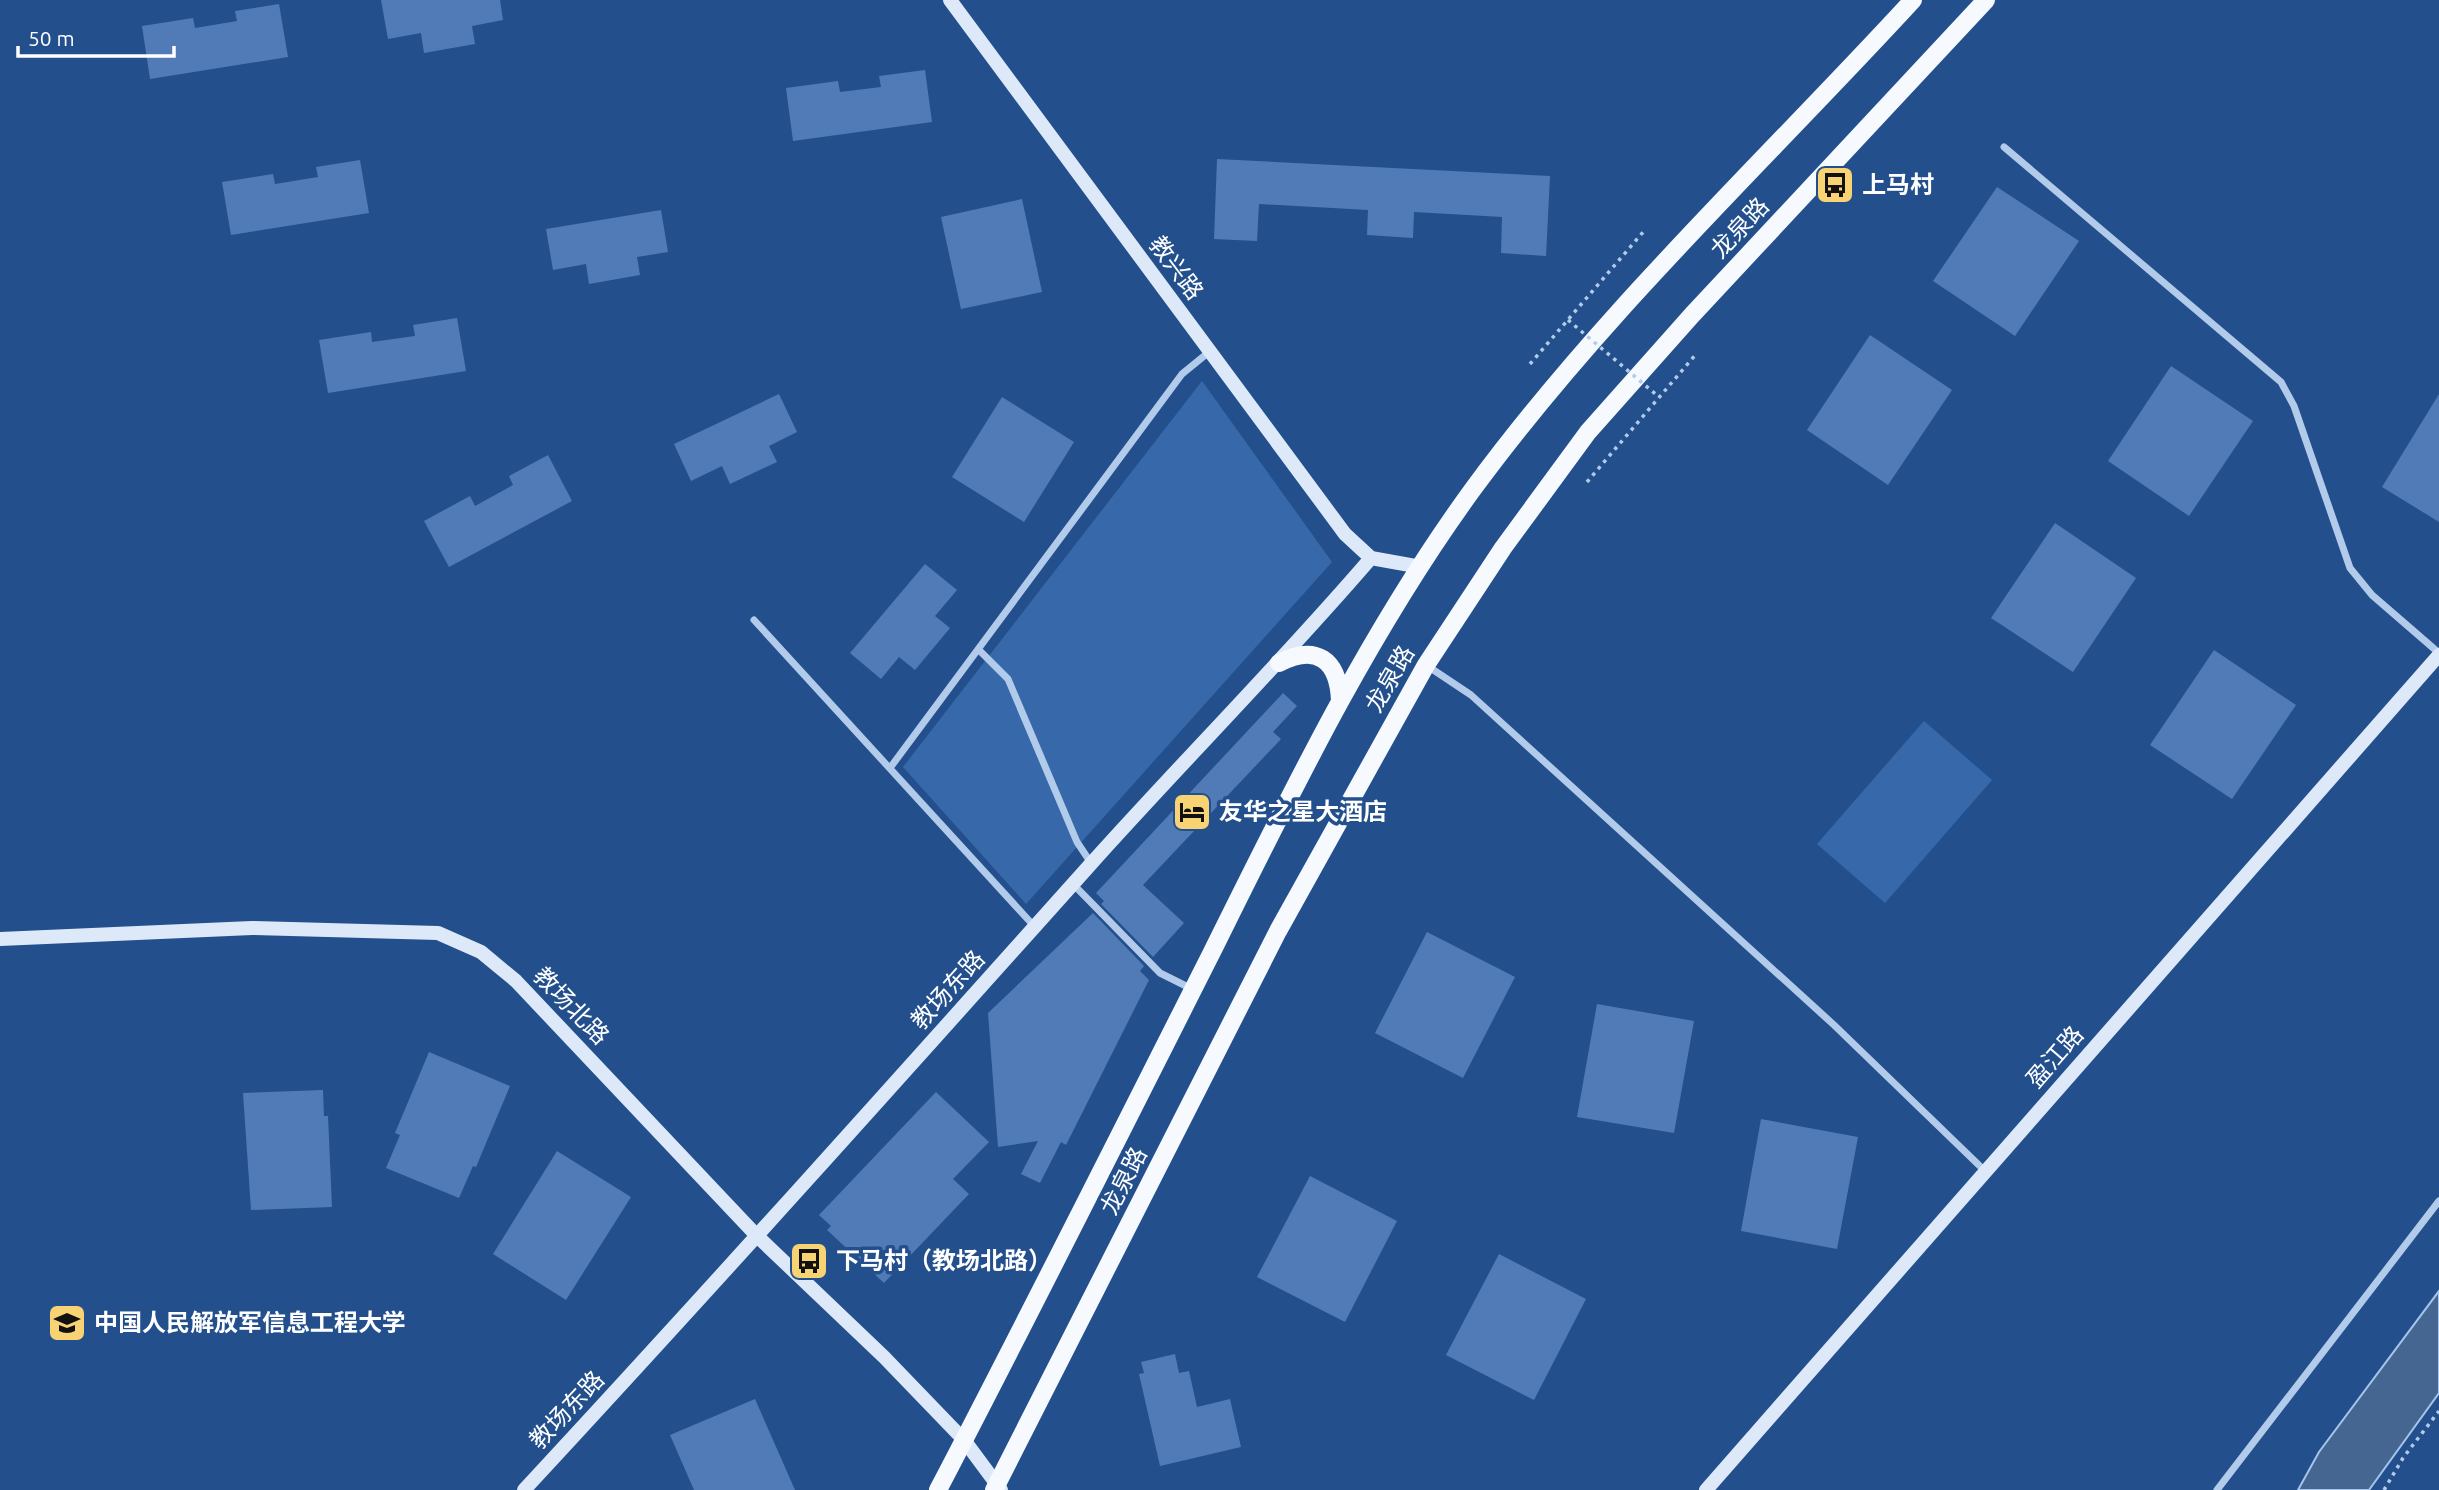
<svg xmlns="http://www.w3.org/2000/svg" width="2439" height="1490" font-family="Ubuntu,'Noto Sans SC',sans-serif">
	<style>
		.green { fill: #3769aa }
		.water { fill: #466692; stroke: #a6c5ec; stroke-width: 2 }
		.building { fill: #507bb6 }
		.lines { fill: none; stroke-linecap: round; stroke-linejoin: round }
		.path { stroke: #b2cbeb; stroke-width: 3.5; stroke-dasharray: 3.5 5; stroke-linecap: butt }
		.street { stroke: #b2cbeb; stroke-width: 7 }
		.secondary { stroke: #dde9f9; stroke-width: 14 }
		.primary { stroke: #f6f9fe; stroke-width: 18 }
		.path-bridge { stroke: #b2cbeb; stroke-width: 3.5; stroke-dasharray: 3.5 5; stroke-linecap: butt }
		.labels { text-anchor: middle; stroke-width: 7; stroke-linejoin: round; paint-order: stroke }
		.poi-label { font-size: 24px; font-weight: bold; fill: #fff; stroke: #23508d; text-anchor: start }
		.street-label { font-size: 24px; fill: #fff; stroke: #23508d }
	</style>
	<rect width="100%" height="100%" fill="#23508d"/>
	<!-- green -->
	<path class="green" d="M1202 381 1332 562 1026 904 903 767Z
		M1924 721 1992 780 1885 903 1817 844Z"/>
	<!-- water -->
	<path class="water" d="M2439 1291V1393L2369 1490H2298L2319 1452Z"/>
	<!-- building -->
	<path class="building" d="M381 0H500L503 20 472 26 475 44 424 53 421 33 388 39Z
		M279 4 288 57 150 79 142 26 193 18 195 28 237 21 235 11Z
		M925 70 932 122 793 141 786 88 838 81 840 92 881 87 879 76Z
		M1217 159 1550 176 1546 256 1501 253 1502 217 1414 212 1413 238 1367 235 1368 210 1259 204 1257 241 1214 239Z
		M360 160 369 213 231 235 222 182 273 174 275 184 318 177 316 167Z
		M1997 187 2079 241 2015 336 1933 281Z
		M1022 199 1042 292 961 309 941 217Z
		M661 210 668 252 637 257 640 275 589 284 586 264 553 270 546 229Z
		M457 318 466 371 328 393 319 340 371 332 372 342 415 336 413 325Z
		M1870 335 1952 390 1888 485 1807 430Z
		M2171 366 2253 421 2189 516 2108 461Z
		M779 394 797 432 769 446 777 462 730 484 722 466 691 481 674 444Z
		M2439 394V522L2382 487Z
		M1002 397 1074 442 1024 522 952 477Z
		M548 455 572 501 449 567 424 521 470 496 475 506 513 485 509 476Z
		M2055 523 2136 578 2073 672 1991 618Z
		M925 564 957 590 935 616 950 628 915 670 899 657 881 679 850 653Z
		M2214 650 2296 705 2232 799 2150 745Z
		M1283 693 1297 706 1273 732 1281 739 1143 885 1184 923 1153 957 1101 904 1104 901 1096 893Z
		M1093 913 1144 966 1140 971 1149 980 1066 1145 1061 1142 1040 1183 1021 1174 1038 1141 998 1147 988 1013Z
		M1427 932 1515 977 1463 1078 1375 1033Z
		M1597 1004 1694 1021 1674 1133 1577 1117Z
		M429 1052 510 1086 476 1167 473 1166 459 1198 386 1168 400 1135 395 1133Z
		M323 1090 324 1116H328L332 1207 251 1210 243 1093Z
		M936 1092 989 1142 953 1179 969 1194 884 1283 827 1230 831 1226 819 1215Z
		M1761 1119 1858 1137 1837 1249 1741 1231Z
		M557 1151 631 1197 566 1300 493 1254Z
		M1310 1176 1397 1221 1345 1322 1257 1277Z
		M1499 1254 1586 1299 1534 1400 1446 1355Z
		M1175 1354 1179 1373 1189 1371 1197 1407 1230 1399 1241 1447 1160 1466 1139 1374 1144 1373 1141 1362Z
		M755 1399 795 1490H694L670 1435Z"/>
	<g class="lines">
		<!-- path -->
		<path class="path" d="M1530 364 1644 231
			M1587 482 1697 353
			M2384 1490 2403 1458 2439 1411"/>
		<!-- street -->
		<path class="street" d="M2004 147 2281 382 2294 406 2350 568 2372 595 2439 653
			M754 620 1034 926
			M979 650 1008 679 1077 842 1091 863
			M1426 665 1471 695 1834 1025 1985 1171
			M890 768 1182 374 1209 352
			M1073 884 1160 973 1192 989
			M2217 1490 2439 1201"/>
		<!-- secondary -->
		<path class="secondary" d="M950 0 1345 534 1371 558
			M1371 558 1421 567
			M0 939 252 928 438 933 481 952 516 981 757 1236 884 1357 964 1440 1001 1490
			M524 1490C715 1284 902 1075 1089 866 1182 762 1280 664 1371 558
			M1706 1490 2439 655"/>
		<!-- primary -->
		<path class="primary" d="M1279 663C1316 644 1338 659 1340 700
			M938 1490C1031 1312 1121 1132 1212 952 1291 793 1368 633 1473 489 1603 312 1765 161 1913 0
			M994 1490 1278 931 1426 665 1503 548 1588 432 1692 315 1986 0"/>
		<!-- path-bridge -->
		<path class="path-bridge" d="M1568 320 1659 397"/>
	</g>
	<!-- icons -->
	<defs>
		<symbol id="bus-square" viewBox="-11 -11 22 22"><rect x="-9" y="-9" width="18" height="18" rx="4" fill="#f7d374" stroke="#23508d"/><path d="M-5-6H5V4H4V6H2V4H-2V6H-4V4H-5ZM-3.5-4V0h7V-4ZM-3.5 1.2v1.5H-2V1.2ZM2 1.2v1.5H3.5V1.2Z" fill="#111"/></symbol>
		<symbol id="hotel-square" viewBox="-11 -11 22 22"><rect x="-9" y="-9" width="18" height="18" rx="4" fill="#f7d374" stroke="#23508d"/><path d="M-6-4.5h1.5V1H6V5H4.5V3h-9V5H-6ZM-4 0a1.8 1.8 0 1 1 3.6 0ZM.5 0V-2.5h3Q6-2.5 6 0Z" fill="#111"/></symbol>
		<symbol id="university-square" viewBox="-11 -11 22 22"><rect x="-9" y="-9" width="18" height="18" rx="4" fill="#f7d374" stroke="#23508d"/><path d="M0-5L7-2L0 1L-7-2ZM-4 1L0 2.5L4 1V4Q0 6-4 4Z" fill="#111"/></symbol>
	</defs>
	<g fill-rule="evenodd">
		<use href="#bus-square" x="1813" y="163" width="44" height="44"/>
		<use href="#hotel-square" x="1170" y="790" width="44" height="44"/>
		<use href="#bus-square" x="787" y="1239" width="44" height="44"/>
		<use href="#university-square" x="45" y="1301" width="44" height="44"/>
	</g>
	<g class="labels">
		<!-- poi labels -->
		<g class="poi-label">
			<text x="1862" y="193">上马村</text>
			<text x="1219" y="820">友华之星大酒店</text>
			<text x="836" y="1269">下马村（教场北路）</text>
			<text x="94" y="1331">中国人民解放军信息工程大学</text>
		</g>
		<!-- street labels -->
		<g class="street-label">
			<text transform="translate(1740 228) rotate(-47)" y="8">龙泉路</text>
			<text transform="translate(1176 268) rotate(53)" y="8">教兴路</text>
			<text transform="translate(1390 679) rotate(-60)" y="8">龙泉路</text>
			<text transform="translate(948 990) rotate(-48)" y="8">教场东路</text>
			<text transform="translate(571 1006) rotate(46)" y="8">教场北路</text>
			<text transform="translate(2055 1057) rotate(-49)" y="8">盈江路</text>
			<text transform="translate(1124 1181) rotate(-63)" y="8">龙泉路</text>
			<text transform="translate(567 1410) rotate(-47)" y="8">教场东路</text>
		</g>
	</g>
	<!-- scale -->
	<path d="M18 46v10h156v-10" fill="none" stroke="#ffffff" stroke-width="3.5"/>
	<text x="28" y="46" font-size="21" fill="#ffffff" stroke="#23508d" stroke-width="5" paint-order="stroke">50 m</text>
</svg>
